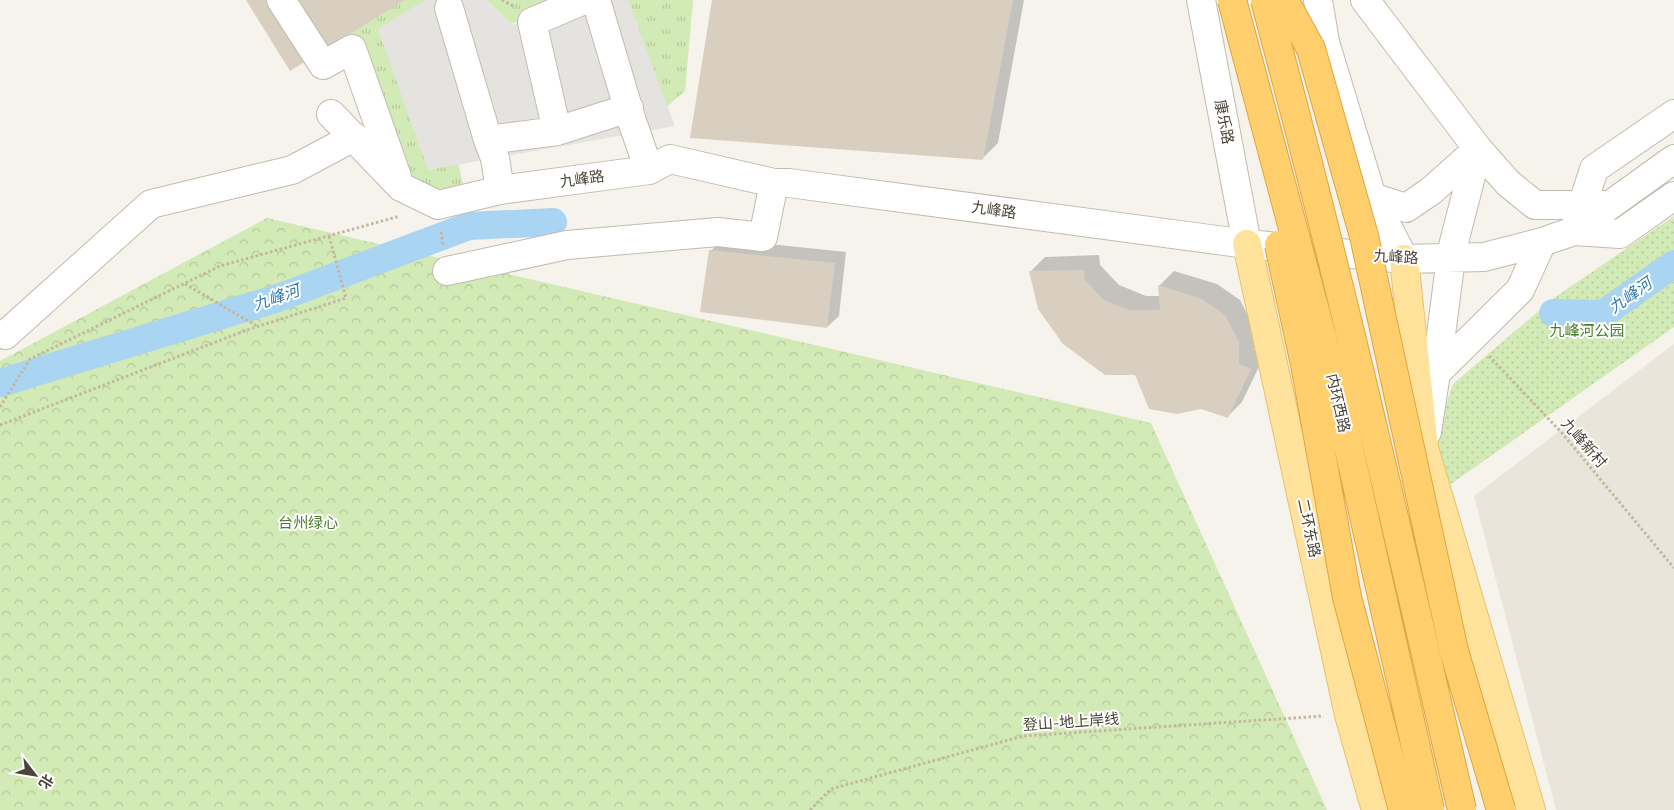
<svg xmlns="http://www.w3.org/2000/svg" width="1674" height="810" font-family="Mulish,'Noto Sans SC',sans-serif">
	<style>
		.residential { fill: #eae5da }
		.grass { fill: url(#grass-tufts) }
		.forest { fill: url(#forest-crowns) }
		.park { fill: url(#park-dots) }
		.parking { fill: #e5e3e0 }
		.shadow { fill: #0003 }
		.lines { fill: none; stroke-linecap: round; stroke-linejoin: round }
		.canal { stroke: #a9d4f2; stroke-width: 28 }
		.building { fill: #d8cfc1 }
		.minor-casing { stroke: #c2bbae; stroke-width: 30 }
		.major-casing { stroke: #e6c16a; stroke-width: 30 }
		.path { stroke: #c4b79f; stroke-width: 3; stroke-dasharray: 2.5 2.5; stroke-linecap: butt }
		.minor { stroke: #fff; stroke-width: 28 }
		.major { stroke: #ffe39c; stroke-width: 28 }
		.highway-bridge-casing { stroke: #e0a43c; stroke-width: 30; stroke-linecap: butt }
		.highway-bridge { stroke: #ffcf6e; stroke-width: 28 }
		.labels { text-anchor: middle; stroke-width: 4; stroke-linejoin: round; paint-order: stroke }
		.street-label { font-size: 15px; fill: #4b4439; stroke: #fff }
		.park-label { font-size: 15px; fill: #4a7f2a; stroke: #fff }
		.water-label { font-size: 16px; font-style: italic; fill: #2e7ab2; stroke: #fff }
	</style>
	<defs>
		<pattern id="grass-tufts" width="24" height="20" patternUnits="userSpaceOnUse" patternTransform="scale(1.25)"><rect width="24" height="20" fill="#d2eab5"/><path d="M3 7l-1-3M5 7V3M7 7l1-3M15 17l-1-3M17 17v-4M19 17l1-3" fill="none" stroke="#b6ca9c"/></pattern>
		<pattern id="forest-crowns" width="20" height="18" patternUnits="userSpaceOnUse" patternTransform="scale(1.25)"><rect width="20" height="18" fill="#d2eab5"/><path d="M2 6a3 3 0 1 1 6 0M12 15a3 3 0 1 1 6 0" fill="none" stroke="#b6ca9c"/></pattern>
		<pattern id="park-dots" width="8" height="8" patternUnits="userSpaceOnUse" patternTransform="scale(1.25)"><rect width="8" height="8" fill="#d2eab5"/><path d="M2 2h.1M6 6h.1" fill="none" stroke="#b6ca9c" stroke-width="1.8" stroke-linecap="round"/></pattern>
	</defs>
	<rect width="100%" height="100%" fill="#f6f3ec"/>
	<!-- residential -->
	<path class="residential" d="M1674 344V810H1556L1474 496Z"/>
	<!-- grass -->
	<path class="grass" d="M300 0H424L463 185 408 204 362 38 332 51Z
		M467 0H575L501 28Z
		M612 0H693L685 91 656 116Z"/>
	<!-- forest -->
	<path class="forest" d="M267 218 1151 423 1327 810H0V361Z"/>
	<!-- park -->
	<path class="park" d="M1674 216V327L1441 491 1435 438 1453 384 1554 298Z"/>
	<!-- parking -->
	<path class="parking" d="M425 0H487L513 25 561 0H628L675 126 428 170 378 29Z"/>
	<!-- shadow -->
	<path class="shadow" d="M713 0H1024L998 143 982 159Z
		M722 239 846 252 839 316 827 327 711 251Z
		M1099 255 1100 265 1119 285 1146 296H1160L1159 286 1174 271 1217 284 1240 300 1254 327V350L1265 354 1242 402 1227 417 1136 374 1030 272 1045 257Z"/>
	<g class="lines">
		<!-- canal -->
		<path class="canal" d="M1553 313 1603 314 1674 264
			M0 383 278 298 469 226 553 222"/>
	</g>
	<!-- building -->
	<path class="building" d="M246 0H405L290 71Z
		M712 0H1013L983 160 690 138Z
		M709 250 835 263 827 328 700 312Z
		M1084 270 1085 280 1104 300 1130 310H1160L1158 285 1202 299 1225 315 1239 342V364L1251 369 1228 418 1201 409 1177 414 1149 409 1135 375H1105L1063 344 1038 309 1029 271Z"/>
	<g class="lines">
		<defs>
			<path id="minor" d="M281 0 323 65 352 49 397 177
				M596 0 632 121 649 170
				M1201 0 1247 244
				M1318 0 1325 42 1372 197 1404 259
				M1365 0 1478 149 1508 183 1535 205H1610
				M449 8 488 140 557 131 629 108
				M331 114 401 187 438 205 500 190 649 170 670 159 774 183H789L1247 244 1404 259 1484 257 1542 242 1574 231 1674 159
				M1674 114 1594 169 1574 231 1620 234 1674 196
				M557 131 532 22 584 0
				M488 140 495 158 500 190
				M1372 197 1406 208 1431 191 1478 149
				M447 271 567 245 718 232 763 237 774 183
				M5 335 151 204 292 170 354 137
				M1436 373 1452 250 1478 149
				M1427 432 1436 373 1520 290 1542 242"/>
			<path id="major" d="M1247 244 1349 715 1376 810
				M1404 259 1424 448 1531 810"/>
		</defs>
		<!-- minor casing -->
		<use href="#minor" class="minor-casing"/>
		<!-- major casing -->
		<use href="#major" class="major-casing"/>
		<!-- path -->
		<path class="path" d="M502 0 513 6
			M441 232 443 245
			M185 284 257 326
			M1489 356 1562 433 1674 568
			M0 407 30 359 220 266 400 216
			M0 425 247 330 346 298 329 236
			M810 810 831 789 1023 736 1323 716"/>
		<!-- minor -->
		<use href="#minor" class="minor"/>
		<!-- major -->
		<use href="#major" class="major"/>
		<defs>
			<path id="highway-bridge" d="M1232 0 1333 378 1430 810
				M1265 0C1338 268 1399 539 1462 810
				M1284 0 1311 49 1364 236 1454 651 1501 810
				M1279 245 1305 364 1347 597 1403 810"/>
		</defs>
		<!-- highway-bridge casing -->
		<use href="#highway-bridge" class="highway-bridge-casing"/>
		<!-- highway-bridge -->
		<use href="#highway-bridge" class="highway-bridge"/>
	</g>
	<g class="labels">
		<!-- street labels -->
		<g class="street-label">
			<text transform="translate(1224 122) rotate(79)" y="5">康乐路</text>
			<text transform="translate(582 179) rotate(-8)" y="5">九峰路</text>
			<text transform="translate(994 210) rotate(8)" y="5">九峰路</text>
			<text transform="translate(1396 257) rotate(3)" y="5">九峰路</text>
			<text transform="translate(1338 403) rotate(77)" y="5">内环西路</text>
			<text transform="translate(1584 443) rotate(49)" y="5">九峰新村</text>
			<text transform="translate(1309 528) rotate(78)" y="5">二环东路</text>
			<text transform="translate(1071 722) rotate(-4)" y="5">登山-地上岸线</text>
		</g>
		<!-- park labels -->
		<g class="park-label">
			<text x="1587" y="336">九峰河公园</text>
			<text x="308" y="528">台州绿心</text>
		</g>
		<!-- water labels -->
		<g class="water-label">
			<text transform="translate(1630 295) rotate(-35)" y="6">九峰河</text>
			<text transform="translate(276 297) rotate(-19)" y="6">九峰河</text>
		</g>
	</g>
	<!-- north arrow -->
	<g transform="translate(35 775) rotate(121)" stroke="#ffffff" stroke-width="4" paint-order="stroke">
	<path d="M0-4L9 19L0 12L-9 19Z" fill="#4b4439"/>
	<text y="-8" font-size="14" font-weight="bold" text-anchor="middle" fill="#4b4439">北</text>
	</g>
</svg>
